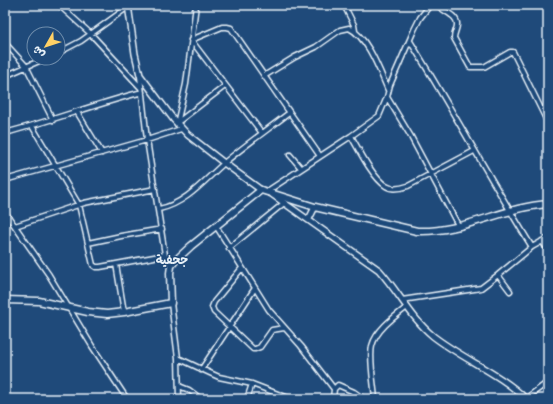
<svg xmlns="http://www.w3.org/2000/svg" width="553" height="404" font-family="'Playpen Sans','Playpen Sans Arabic',sans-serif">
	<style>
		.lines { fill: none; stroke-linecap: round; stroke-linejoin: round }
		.minor-casing { stroke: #e8f1f8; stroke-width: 7 }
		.tertiary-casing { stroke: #e8f1f8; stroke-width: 8 }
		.secondary-casing { stroke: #e8f1f8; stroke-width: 9 }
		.minor { stroke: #1f4a7a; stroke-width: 4 }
		.tertiary { stroke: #1f4a7a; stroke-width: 5 }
		.secondary { stroke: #1f4a7a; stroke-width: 6 }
		.labels { text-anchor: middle; stroke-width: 3; stroke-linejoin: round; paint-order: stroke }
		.quarter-label { font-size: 12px; font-weight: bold; fill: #e8f1f8; stroke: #1f4a7a }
	</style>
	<rect width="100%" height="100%" fill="#1f4a7a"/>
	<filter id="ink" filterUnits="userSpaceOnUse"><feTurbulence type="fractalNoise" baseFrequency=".025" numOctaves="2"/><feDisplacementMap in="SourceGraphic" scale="8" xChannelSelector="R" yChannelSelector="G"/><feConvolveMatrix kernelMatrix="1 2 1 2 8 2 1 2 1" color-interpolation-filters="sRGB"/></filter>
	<g filter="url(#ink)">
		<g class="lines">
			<defs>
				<path id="minor" d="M59 5 91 34 141 88
					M344 5 354 25 355 31
					M438 5C443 12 458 15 457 25 457 29 454 33 454 38L470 67H484L510 52H513L548 123
					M410 41C452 109 490 179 532 247
					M5 43 26 66 53 120
					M58 53 81 41 128 7
					M5 76 46 58
					M140 76 147 140 165 255 171 266
					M264 76 295 57 316 47 340 30 349 28C368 37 380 72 388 90
					M387 97 410 135 459 227
					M77 112 102 153
					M178 122 225 86
					M177 124 186 84 196 5
					M32 126 79 205 93 265 96 267H100L165 255
					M5 133C51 121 96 104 142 92
					M262 133 191 40 222 27H227L231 28 320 156
					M351 136C359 150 373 178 386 186 392 190 402 188 408 186L474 151
					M290 155 301 168
					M5 180 147 140 181 129
					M266 192 351 136 379 116 387 97 390 85 414 30 420 18 430 5
					M159 209C185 204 204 181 223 164 244 146 267 130 289 113
					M5 212 49 275 92 346 127 399
					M15 226 84 203 155 189
					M216 226 269 310 301 346 334 389
					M542 241 548 250
					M88 243 121 236 162 229
					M229 248 284 203
					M116 264 124 312
					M242 268 214 302 212 307 214 312 253 349H255L260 347 272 330 284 328
					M498 275 510 291
					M402 300 481 288 498 275 532 247 548 238
					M171 303 178 358 179 399
					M178 358 210 373 219 377 252 384 291 399
					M201 370 255 288
					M179 386 189 390 201 399
					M247 399 252 384
					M331 399H333L334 389 338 385 354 392 364 399
					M375 399C374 385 369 358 372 346 376 330 394 317 407 307
					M525 399 548 382"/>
				<path id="tertiary" d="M128 5 135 54 140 75 146 83 174 120 188 135 224 163 261 190
					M273 195 379 270C398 291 411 318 433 336 461 358 501 374 526 399
					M309 219 315 207"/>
				<path id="secondary" d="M5 300 39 301 88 312 107 314 124 312 171 303 170 273 171 266 175 261 191 246 261 190 315 207 417 231C463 233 503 207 548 204"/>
			</defs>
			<!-- minor casing -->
			<use href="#minor" class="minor-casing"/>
			<!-- tertiary casing -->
			<use href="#tertiary" class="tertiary-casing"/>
			<!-- secondary casing -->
			<use href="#secondary" class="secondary-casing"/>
			<!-- minor -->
			<use href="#minor" class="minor"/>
			<!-- tertiary -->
			<use href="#tertiary" class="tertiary"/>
			<!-- secondary -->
			<use href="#secondary" class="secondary"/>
		</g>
	</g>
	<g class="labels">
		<!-- quarter labels -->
		<g class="quarter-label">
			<text x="172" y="264">جحفية</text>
		</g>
	</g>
	<!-- margin -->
	<rect width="553" height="404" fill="none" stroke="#1f4a7a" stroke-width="20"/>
	<rect x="10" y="10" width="533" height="384" fill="none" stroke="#e8f1f8" stroke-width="1.5" filter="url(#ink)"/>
	<!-- north arrow -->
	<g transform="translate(46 46) rotate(231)"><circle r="19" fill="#1f4a7a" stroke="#6f8dac"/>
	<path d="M0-3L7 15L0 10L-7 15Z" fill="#ffd166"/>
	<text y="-6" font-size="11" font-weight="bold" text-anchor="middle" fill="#e8f1f8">ش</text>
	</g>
</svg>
